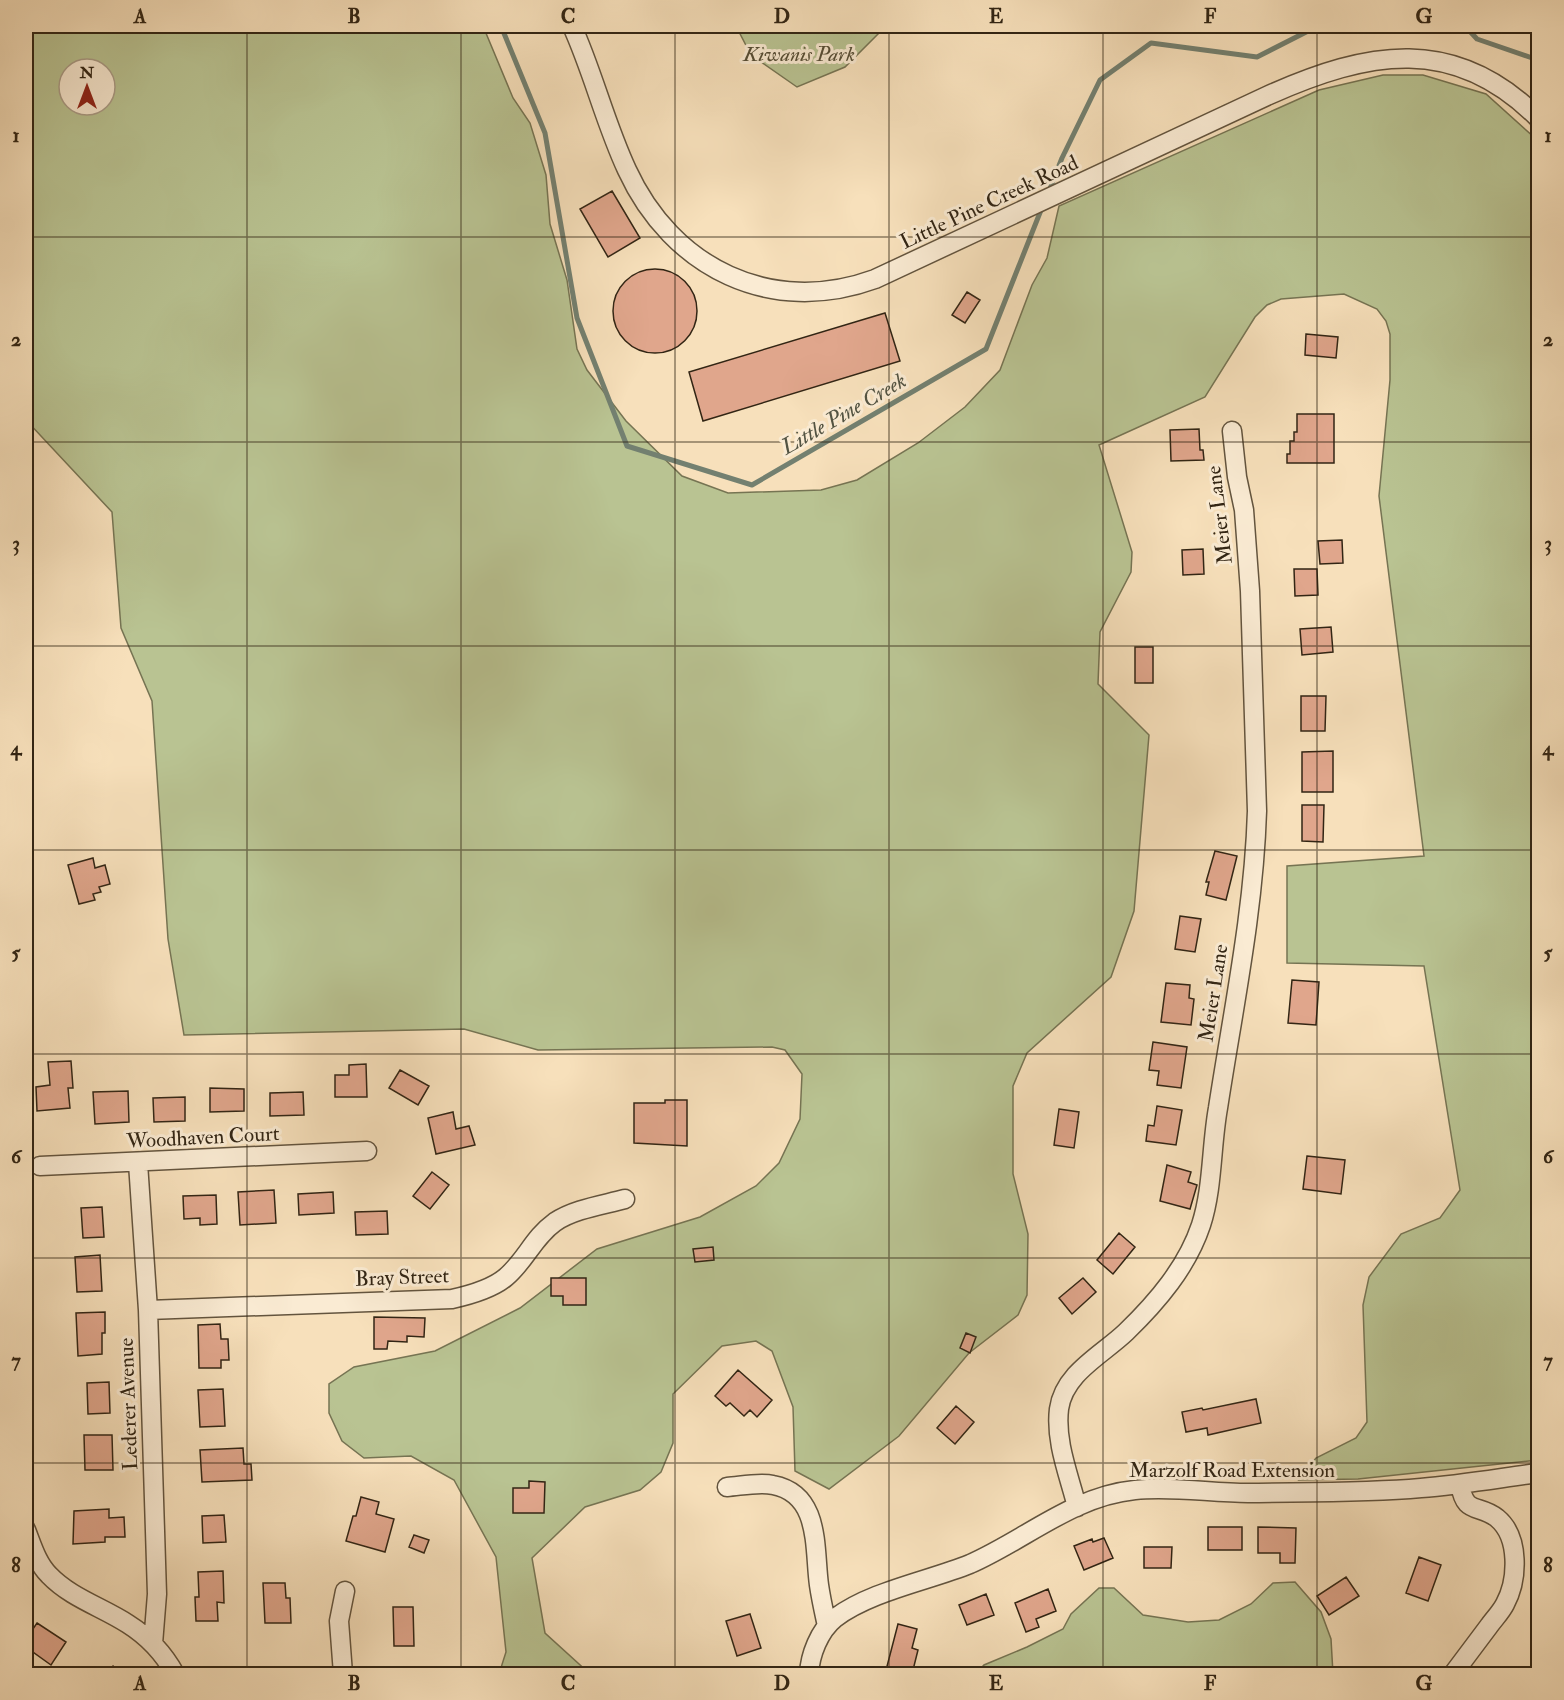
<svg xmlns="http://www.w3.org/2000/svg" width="1564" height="1700" font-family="'IM FELL Double Pica',serif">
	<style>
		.green { fill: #b9c392; stroke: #767453; stroke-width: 1.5; fill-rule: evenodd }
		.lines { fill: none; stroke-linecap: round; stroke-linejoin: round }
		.stream { stroke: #738070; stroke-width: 5 }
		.building { fill: #e0a68c; stroke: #322514; stroke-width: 1.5 }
		.minor-casing { stroke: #63543e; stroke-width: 21 }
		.minor { stroke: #faebd3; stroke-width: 18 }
		.grid { fill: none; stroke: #322514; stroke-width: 1.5; stroke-opacity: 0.55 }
		.labels { text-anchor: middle; stroke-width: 6; stroke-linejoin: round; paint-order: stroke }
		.park-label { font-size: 21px; font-style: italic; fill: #544c34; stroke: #faebd3 }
		.street-label { font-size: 21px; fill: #322514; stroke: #faebd3 }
		.water-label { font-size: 22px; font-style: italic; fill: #525342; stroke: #faebd3 }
		.neatline { fill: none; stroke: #322514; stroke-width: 2 }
		.grid-label { font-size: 20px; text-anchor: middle; font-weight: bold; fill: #322514 }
	</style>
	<rect width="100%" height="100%" fill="#f7e0bb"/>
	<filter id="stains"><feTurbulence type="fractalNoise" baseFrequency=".00333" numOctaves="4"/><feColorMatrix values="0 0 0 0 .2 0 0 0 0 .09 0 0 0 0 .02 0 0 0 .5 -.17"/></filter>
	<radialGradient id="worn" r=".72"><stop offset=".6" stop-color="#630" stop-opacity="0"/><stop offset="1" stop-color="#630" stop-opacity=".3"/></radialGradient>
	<!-- green -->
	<path class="green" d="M26 26H483L513 98 530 123 546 175 550 224 567 280 577 349 587 370 626 421 682 476 728 493 821 490 857 480 918 443 965 407 1000 370 1032 285 1047 258 1059 206 1319 90 1383 75H1423L1486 94 1536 139 1538 143V1460L1358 1479 1299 1480 1316 1458 1356 1438 1367 1422 1363 1305 1369 1277 1401 1234 1440 1218 1460 1190 1424 966 1287 963V866L1424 856 1379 496 1390 380V334L1386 321 1377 309 1344 294 1281 299 1267 305 1255 317 1205 397 1099 445 1132 552 1131 572 1100 632 1098 684 1149 735 1134 911 1111 977 1027 1053 1013 1086V1174L1028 1234 1027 1295 1018 1315 969 1353 899 1436 829 1489 795 1471 793 1407 772 1351 756 1341 722 1346 673 1394V1443L661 1472 640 1490 585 1507 532 1558 545 1633 590 1674H499L506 1652 496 1557 454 1480 411 1456 364 1458 342 1441 329 1413V1384L354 1367 435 1351 520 1308 597 1249 700 1217 756 1186 779 1163 800 1119 802 1074 785 1050 772 1047 538 1050 464 1029 184 1035 168 939 152 701 121 628 112 512 26 420ZM69 69H105V105H69Z
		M736 26H886L845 67 797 87 751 55Z
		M1295 1582 1321 1612 1331 1639 1333 1674H976L984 1665 1027 1647 1063 1629 1071 1614 1099 1588H1114L1143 1615 1188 1622 1219 1620 1251 1604 1273 1583Z"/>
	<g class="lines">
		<!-- stream -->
		<path class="stream" d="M501 26 545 133 577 318 627 446 752 485 986 349 1043 205
			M1465 26 1477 39 1538 60
			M1049 191 1062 158 1100 80 1151 43 1257 57 1318 26"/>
	</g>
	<!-- building -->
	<path class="building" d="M612 191 640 238 608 257 580 209Z
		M613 311a42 42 0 1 1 84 0a42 42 0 1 1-84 0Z
		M967 292 980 300 965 323 952 315Z
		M885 313 900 361 703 421 689 372Z
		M1306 334 1338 337 1336 358 1305 355Z
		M1297 414H1334V463H1287V454H1290V441H1294V432H1297Z
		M1199 429 1200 450H1203L1204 460 1171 461 1170 430Z
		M1342 540 1343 563 1320 564 1318 541Z
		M1203 549 1204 574 1183 575 1182 550Z
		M1294 569H1317L1318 595 1295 596Z
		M1331 627 1333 652 1302 655 1300 629Z
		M1135 647H1153V683H1135Z
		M1301 696H1326L1325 731H1301Z
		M1333 751V792H1302V752Z
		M1302 805H1324L1323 842 1302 841Z
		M1215 851 1237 856 1226 900 1206 895 1209 882H1206Z
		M93 858 95 868 105 865 110 884 99 887 101 892 93 894 95 900 79 904 68 865Z
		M1180 916 1201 919 1195 952 1175 949Z
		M1292 980 1319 982 1316 1025 1288 1023Z
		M1166 983 1190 985 1189 998 1194 999 1191 1025 1161 1022Z
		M1153 1042 1187 1047 1181 1088 1157 1085 1159 1071 1149 1070Z
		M71 1061 73 1088H68L70 1108 37 1111 36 1087 50 1085 48 1062Z
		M366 1064 367 1097H335V1075H349V1065Z
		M400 1070 429 1086 418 1105 389 1088Z
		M210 1088 244 1089V1111L210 1112Z
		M128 1091 129 1122 95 1124 93 1092Z
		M303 1092 304 1115 270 1116V1093Z
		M185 1097V1121L154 1122 153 1098Z
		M665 1100H687V1146L634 1143V1103H665Z
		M1157 1106 1182 1110 1176 1145 1146 1141 1148 1125 1154 1126Z
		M1059 1109 1079 1112 1074 1148 1054 1145Z
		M453 1112 456 1129 469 1126 475 1145 436 1154 428 1118Z
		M1307 1156 1345 1160 1341 1194 1303 1189Z
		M1167 1165 1191 1172 1188 1182 1197 1185 1190 1209 1160 1201Z
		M432 1172 449 1185 430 1209 413 1196Z
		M274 1190 276 1223 240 1225 238 1192Z
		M333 1192 334 1213 299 1215 298 1194Z
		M216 1195 217 1224 200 1225V1218L184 1219 183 1196Z
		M102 1207 104 1237 83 1238 81 1208Z
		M387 1211 388 1234 356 1235 355 1212Z
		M1119 1233 1135 1247 1113 1274 1097 1260Z
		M713 1247 714 1260 695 1262 693 1249Z
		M100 1255 102 1291 77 1292 75 1257Z
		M551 1278H586V1305H563V1296H551Z
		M1083 1278 1096 1292 1072 1314 1059 1298Z
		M105 1312V1333H102V1354L78 1356 76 1313Z
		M374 1317 425 1318 424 1337 407 1336V1342L388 1341 387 1349H374Z
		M220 1324 221 1339H228L229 1360H221V1368H199L198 1325Z
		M966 1333 976 1337 970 1353 960 1348Z
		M738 1370 772 1400 757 1417 750 1410 744 1416 730 1403 726 1406 715 1396Z
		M109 1382 110 1413 88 1414 87 1383Z
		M223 1389 225 1426 200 1427 198 1390Z
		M1256 1399 1261 1423 1208 1435 1207 1428 1186 1432 1182 1412 1202 1408 1203 1410Z
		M956 1406 974 1422 955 1444 937 1428Z
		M84 1435H112L113 1470H85Z
		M243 1448 244 1464H251L252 1480 202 1482 200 1450Z
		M529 1481 545 1482 544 1513H513V1488H529Z
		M361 1497 379 1502 376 1514 394 1519 385 1552 346 1541 353 1516H356Z
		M109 1509V1518L124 1517 125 1537H105V1542L73 1544 74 1511Z
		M224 1515 226 1542 203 1543 202 1516Z
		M1208 1527H1242V1550H1208Z
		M1258 1527 1296 1528 1295 1563H1280V1553H1258Z
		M414 1535 429 1540 424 1553 409 1547Z
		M1104 1538 1113 1558 1084 1570 1074 1546 1092 1539 1093 1542Z
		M1144 1547H1172L1171 1568H1144Z
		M1419 1557 1441 1565 1428 1601 1406 1593Z
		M223 1571 224 1603 217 1602 218 1621H196L195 1597H199L198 1572Z
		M1346 1577 1359 1596 1329 1615 1317 1596Z
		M263 1583H285L286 1598H290L291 1623H265Z
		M1048 1589 1056 1611 1036 1619 1039 1627 1026 1632 1015 1603Z
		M986 1594 994 1615 967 1625 959 1605Z
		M393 1607H413L414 1646H394Z
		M750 1614 761 1648 737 1656 726 1621Z
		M37 1623 66 1642 51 1665 26 1647V1639Z
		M898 1624 917 1629 912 1648 918 1650 912 1674H885Z
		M113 1666 119 1674H103Z
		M414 1667 415 1674H392L391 1670Z"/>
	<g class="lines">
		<defs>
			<path id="minor" d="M572 26C593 72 605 123 627 170 672 268 771 317 875 279L1269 95C1368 51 1454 34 1538 118
				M138 1163 148 1310 157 1594 153 1644
				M40 1166 367 1151
				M148 1310 452 1299C470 1295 492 1289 506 1277 526 1260 533 1238 555 1222 574 1209 603 1205 625 1199
				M727 1487C741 1486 759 1482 773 1485 821 1494 814 1549 819 1585 821 1599 824 1612 827 1626
				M1077 1507C1069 1475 1055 1442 1059 1409 1064 1373 1102 1355 1126 1332 1157 1302 1187 1267 1201 1225 1213 1188 1211 1147 1218 1108 1233 1010 1254 911 1257 811L1250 591 1244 510 1237 477 1232 431
				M26 1530C32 1545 37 1563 49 1575 71 1598 102 1607 128 1624 147 1636 164 1654 175 1674
				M343 1674 339 1621 345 1591
				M809 1674C810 1655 819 1631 835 1618 871 1591 928 1581 970 1564 1025 1540 1073 1496 1135 1490 1172 1486 1211 1493 1248 1493 1306 1492 1364 1493 1421 1488 1460 1485 1500 1478 1538 1473
				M1453 1674C1465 1658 1477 1642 1489 1626 1494 1619 1501 1612 1505 1604 1518 1580 1520 1537 1497 1518 1478 1503 1465 1516 1460 1484"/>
		</defs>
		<!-- minor casing -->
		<use href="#minor" class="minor-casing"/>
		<!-- minor -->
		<use href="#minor" class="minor"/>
	</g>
	<!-- grid -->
	<path class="grid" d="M247 26V1674M461 26V1674M675 26V1674M889 26V1674M1103 26V1674M1317 26V1674M26 237H1538M26 442H1538M26 646H1538M26 850H1538M26 1054H1538M26 1258H1538M26 1463H1538"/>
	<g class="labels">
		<!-- park labels -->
		<g class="park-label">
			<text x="799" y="61">Kiwanis Park</text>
		</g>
		<!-- street labels -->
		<g class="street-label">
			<text transform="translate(989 202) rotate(-25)" y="7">Little Pine Creek Road</text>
			<text transform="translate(1219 515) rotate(-97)" y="7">Meier Lane</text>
			<text transform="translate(1213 993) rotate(-81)" y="7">Meier Lane</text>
			<text transform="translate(203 1137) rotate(-3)" y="7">Woodhaven Court</text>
			<text transform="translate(402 1277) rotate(-2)" y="7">Bray Street</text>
			<text transform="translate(128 1404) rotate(-92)" y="7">Lederer Avenue</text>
			<text x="1232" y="1477">Marzolf Road Extension</text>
		</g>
		<!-- water labels -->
		<g class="water-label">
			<text transform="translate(843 413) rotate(-30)" y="8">Little Pine Creek</text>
		</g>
	</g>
	<!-- margin -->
	<rect width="1564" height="1700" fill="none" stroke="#f7e0bb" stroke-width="66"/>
	<!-- north arrow -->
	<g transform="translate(87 87)"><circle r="28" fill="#faebd3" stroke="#aa9c87" stroke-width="1.5"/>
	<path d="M0-4.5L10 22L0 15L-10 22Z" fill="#8f2418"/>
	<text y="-9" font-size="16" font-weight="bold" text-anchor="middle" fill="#322514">N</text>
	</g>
	<rect x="33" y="33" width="1498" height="1634" class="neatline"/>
	<g class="grid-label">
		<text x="140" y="23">A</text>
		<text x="354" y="23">B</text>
		<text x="568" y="23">C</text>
		<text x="782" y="23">D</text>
		<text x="996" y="23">E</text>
		<text x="1210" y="23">F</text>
		<text x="1424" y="23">G</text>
		<text x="16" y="142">1</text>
		<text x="1548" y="142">1</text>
		<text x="16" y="346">2</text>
		<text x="1548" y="346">2</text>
		<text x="16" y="550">3</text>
		<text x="1548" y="550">3</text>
		<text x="16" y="755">4</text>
		<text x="1548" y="755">4</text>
		<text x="16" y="959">5</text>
		<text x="1548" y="959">5</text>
		<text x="16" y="1163">6</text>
		<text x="1548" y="1163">6</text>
		<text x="16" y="1367">7</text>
		<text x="1548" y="1367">7</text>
		<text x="16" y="1572">8</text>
		<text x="1548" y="1572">8</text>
		<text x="140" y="1690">A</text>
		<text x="354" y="1690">B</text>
		<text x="568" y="1690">C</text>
		<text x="782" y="1690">D</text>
		<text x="996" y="1690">E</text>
		<text x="1210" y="1690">F</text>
		<text x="1424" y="1690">G</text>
	</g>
	<rect width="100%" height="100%" filter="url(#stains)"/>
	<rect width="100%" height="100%" fill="url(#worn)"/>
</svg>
